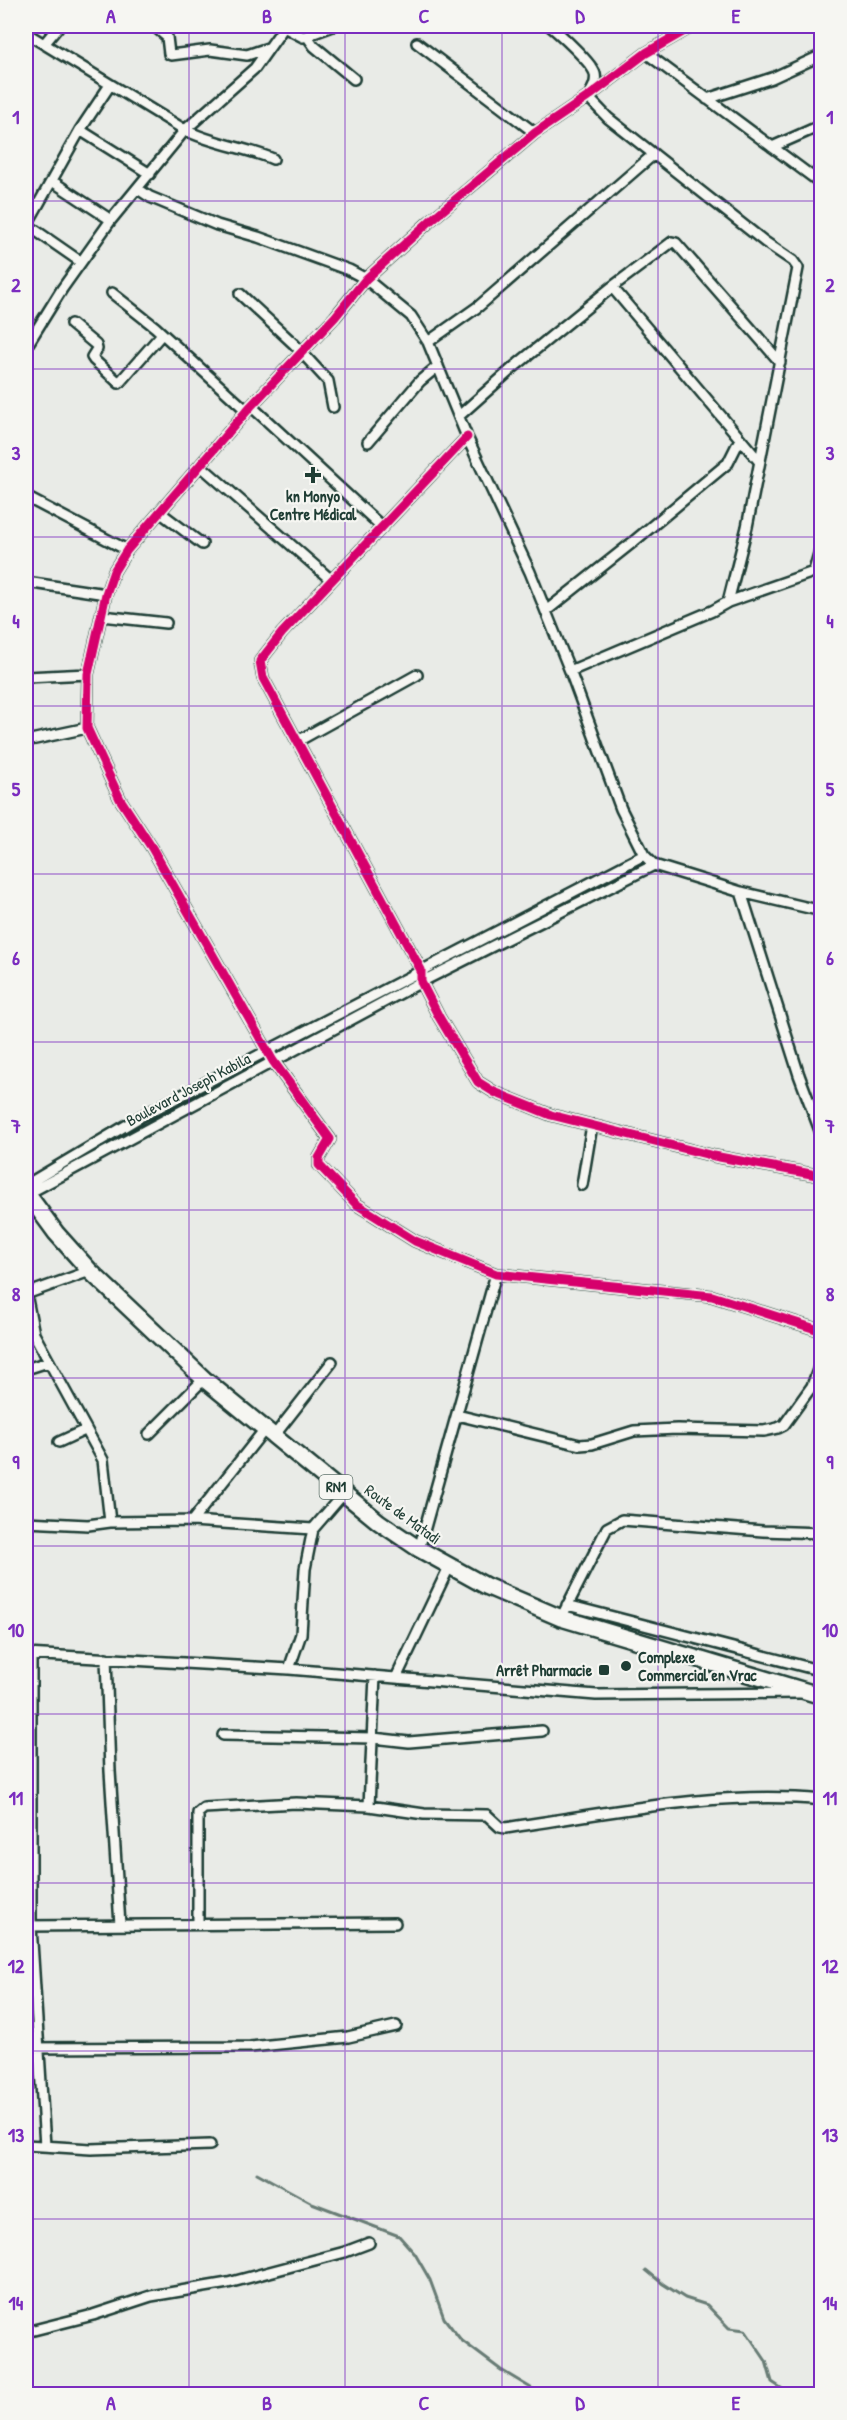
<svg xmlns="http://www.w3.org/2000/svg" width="847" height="2420" font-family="'Patrick Hand',sans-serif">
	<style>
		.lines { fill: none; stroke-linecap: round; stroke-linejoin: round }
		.stream { stroke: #687c75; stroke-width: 3 }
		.minor-casing { stroke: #1f3d34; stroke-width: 14 }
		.trunk-casing { stroke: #1f3d34; stroke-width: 20 }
		.minor { stroke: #f6f6f2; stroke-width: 9 }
		.trunk { stroke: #f6f6f2; stroke-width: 15 }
		.cycleway-casing { stroke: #f6f6f2; stroke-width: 13 }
		.cycleway { stroke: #d6006c; stroke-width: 9 }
		.grid { fill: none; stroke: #7b2cbf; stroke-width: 1.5; stroke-opacity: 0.55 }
		.poi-dot { fill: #1f3d34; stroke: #f6f6f2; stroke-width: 2 }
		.labels { text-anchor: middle; stroke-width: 4.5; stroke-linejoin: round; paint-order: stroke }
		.shield { fill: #f6f6f2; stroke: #60746d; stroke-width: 1.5 }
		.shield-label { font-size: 15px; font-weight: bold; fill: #1f3d34 }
		.poi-label { font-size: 16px; font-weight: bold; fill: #1f3d34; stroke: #f6f6f2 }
		.street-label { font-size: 16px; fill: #1f3d34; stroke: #f6f6f2 }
		.neatline { fill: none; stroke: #7b2cbf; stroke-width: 2 }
		.grid-label { font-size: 20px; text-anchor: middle; font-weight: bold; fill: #7b2cbf }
	</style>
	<rect width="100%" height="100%" fill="#e9ebe7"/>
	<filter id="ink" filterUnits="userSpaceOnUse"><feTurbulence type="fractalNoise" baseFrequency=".0167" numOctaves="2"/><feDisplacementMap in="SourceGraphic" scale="12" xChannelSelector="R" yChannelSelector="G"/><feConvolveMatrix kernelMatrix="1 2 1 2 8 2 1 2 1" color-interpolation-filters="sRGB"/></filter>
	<g filter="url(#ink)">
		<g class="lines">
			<!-- stream -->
			<path class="stream" d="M257 2173 312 2203 399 2236 415 2254 430 2280 444 2318 461 2340 501 2370 541 2394
				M646 2270 663 2284 685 2298 707 2305 729 2328 745 2330 766 2361 772 2382 790 2394"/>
			<defs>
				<path id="minor" d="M154 26 167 37 169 54 171 55 210 50 247 55 268 48
					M282 26 303 37 333 26
					M550 26C559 33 593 64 595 74 597 83 592 90 588 97L608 118 765 242 793 261 798 268 747 527 728 602
					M693 26 646 53 588 97 535 133 430 221 366 279 335 317 251 406 127 550 114 571 106 594 88 674 87 728 120 799 152 848 273 1061 330 1139 319 1158V1165L356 1204 415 1241 496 1274 712 1296 822 1331
					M26 33 185 130C213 144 244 147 273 159
					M307 36 314 46 354 79
					M417 43 535 133
					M44 44 59 26
					M646 53 822 184
					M707 99 772 78 822 55
					M80 130 150 174
					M772 147 822 125
					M52 181 111 220
					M138 189 150 197 217 225 258 237 349 270 366 279 411 316 428 342 467 437 530 572 570 671 621 809 644 855 654 865 741 892 822 911
					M81 262 32 228 28 225 29 221 80 130 110 85
					M612 287 759 461
					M112 293 155 327 247 411
					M240 294 294 344 328 381 333 407
					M71 324 96 345 97 349 92 357 94 360 119 383 162 334
					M428 342 479 306 654 154
					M26 347 62 289 111 220 185 130 255 68 284 27
					M251 406 381 526
					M459 416 514 367 612 287 672 242 676 243 780 362
					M467 437 282 633 260 661 263 678 421 970V982L439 1017 478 1082 494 1092 551 1115 714 1156 822 1176
					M368 442 420 381 438 366
					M201 466 330 579
					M26 497 127 550
					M161 513 202 544
					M814 571 822 543
					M26 582 106 594
					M546 611 633 542 728 463 740 439
					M102 616 166 623
					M570 671 712 611 728 602 822 569
					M26 677 88 674
					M26 741 87 728
					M298 741 417 675
					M741 892 799 1075 822 1136
					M26 1185 142 1116 644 855
					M582 1185 592 1125
					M27 1194 421 982 654 865
					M26 1294 34 1334 103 1460 110 1522
					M26 1294 90 1271
					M26 1369 48 1362
					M457 1415 580 1445 592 1444 634 1431 677 1429 764 1431 778 1428 784 1425 812 1386 822 1359
					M149 1434 204 1379
					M274 1436 332 1362
					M59 1442 85 1430
					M192 1521 265 1429
					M26 1522 88 1525 110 1522 192 1521 313 1529
					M419 1549 496 1274
					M567 1605 822 1671
					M561 1618 607 1528 622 1520 763 1531 822 1533
					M26 1654 289 1669 596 1695 799 1693
					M31 1654V1926L45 2146
					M106 1658 110 1771 120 1925
					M289 1669 301 1634 305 1569 313 1529 344 1493
					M396 1678 449 1567
					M223 1735 373 1738 409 1742 542 1731
					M369 1806 375 1676
					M198 1925V1813L204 1808 296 1803 369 1806 424 1814 487 1815 500 1827 505 1828C610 1813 716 1790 822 1800
					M28 1926 395 1923
					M26 2048 250 2047 348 2037 396 2026
					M26 2145 91 2149 210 2145
					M26 2332 93 2315 151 2296 228 2283 345 2252 369 2243"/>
				<path id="trunk" d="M26 1192 56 1233 90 1271 204 1379 379 1522 419 1549 486 1586 561 1618 822 1696"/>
			</defs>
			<!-- minor casing -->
			<use href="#minor" class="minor-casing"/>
			<!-- trunk casing -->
			<use href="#trunk" class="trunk-casing"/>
			<!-- minor -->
			<use href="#minor" class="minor"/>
			<!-- trunk -->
			<use href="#trunk" class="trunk"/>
			<defs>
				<path id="cycleway" d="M693 26 646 53 588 97 535 133 430 221 366 279 335 317 251 406 127 550 114 571 106 594 88 674 87 728 120 799 152 848 273 1061 330 1139 319 1158V1165L356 1204 415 1241 496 1274 712 1296 822 1331
					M467 437 282 633 260 661 263 678 421 970V982L439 1017 478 1082 494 1092 551 1115 714 1156 822 1176"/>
			</defs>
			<!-- cycleway casing -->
			<use href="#cycleway" class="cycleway-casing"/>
			<!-- cycleway -->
			<use href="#cycleway" class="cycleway"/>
		</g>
	</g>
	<!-- grid -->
	<path class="grid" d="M189 26V2394M345 26V2394M502 26V2394M658 26V2394M26 201H822M26 369H822M26 537H822M26 706H822M26 874H822M26 1042H822M26 1210H822M26 1378H822M26 1546H822M26 1714H822M26 1883H822M26 2051H822M26 2219H822"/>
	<!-- markers -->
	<g class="poi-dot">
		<path d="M310 466h6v6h6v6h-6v6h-6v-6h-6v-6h6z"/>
		<circle cx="626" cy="1666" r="6"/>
		<rect x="598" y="1664" width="12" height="12" rx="3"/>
	</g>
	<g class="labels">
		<!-- shield labels -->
		<rect class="shield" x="319.5" y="1475" width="33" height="24" rx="4.5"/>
		<g class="shield-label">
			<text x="336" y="1492">RN1</text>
		</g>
		<!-- poi labels -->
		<g class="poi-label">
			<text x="313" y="502">kn Monyo<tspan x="313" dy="18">Centre Médical</tspan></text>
			<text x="638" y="1663" text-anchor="start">Complexe<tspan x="638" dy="18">Commercial en Vrac</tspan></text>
			<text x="592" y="1676" text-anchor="end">Arrêt Pharmacie</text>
		</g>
		<!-- street labels -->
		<g class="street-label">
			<text transform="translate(188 1089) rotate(-28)" y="6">Boulevard Joseph Kabila</text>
			<text transform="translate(403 1514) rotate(36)" y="6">Route de Matadi</text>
		</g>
	</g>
	<!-- margin -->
	<rect width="847" height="2420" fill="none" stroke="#f6f6f2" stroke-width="66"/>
	<rect x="33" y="33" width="781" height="2354" class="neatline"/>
	<g class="grid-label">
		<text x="111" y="23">A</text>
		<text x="267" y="23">B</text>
		<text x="424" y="23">C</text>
		<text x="580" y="23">D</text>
		<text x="736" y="23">E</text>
		<text x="16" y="124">1</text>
		<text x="830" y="124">1</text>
		<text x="16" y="292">2</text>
		<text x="830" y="292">2</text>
		<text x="16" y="460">3</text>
		<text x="830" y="460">3</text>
		<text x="16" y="628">4</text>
		<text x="830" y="628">4</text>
		<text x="16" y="796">5</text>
		<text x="830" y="796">5</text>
		<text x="16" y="965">6</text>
		<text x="830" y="965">6</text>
		<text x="16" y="1133">7</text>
		<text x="830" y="1133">7</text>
		<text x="16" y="1301">8</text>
		<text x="830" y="1301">8</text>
		<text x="16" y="1469">9</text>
		<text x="830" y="1469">9</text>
		<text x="16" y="1637">10</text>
		<text x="830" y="1637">10</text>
		<text x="16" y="1805">11</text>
		<text x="830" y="1805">11</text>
		<text x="16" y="1973">12</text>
		<text x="830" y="1973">12</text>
		<text x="16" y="2142">13</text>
		<text x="830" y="2142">13</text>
		<text x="16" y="2310">14</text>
		<text x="830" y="2310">14</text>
		<text x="111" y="2410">A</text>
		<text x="267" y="2410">B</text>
		<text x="424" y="2410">C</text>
		<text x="580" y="2410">D</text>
		<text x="736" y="2410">E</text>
	</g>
</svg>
